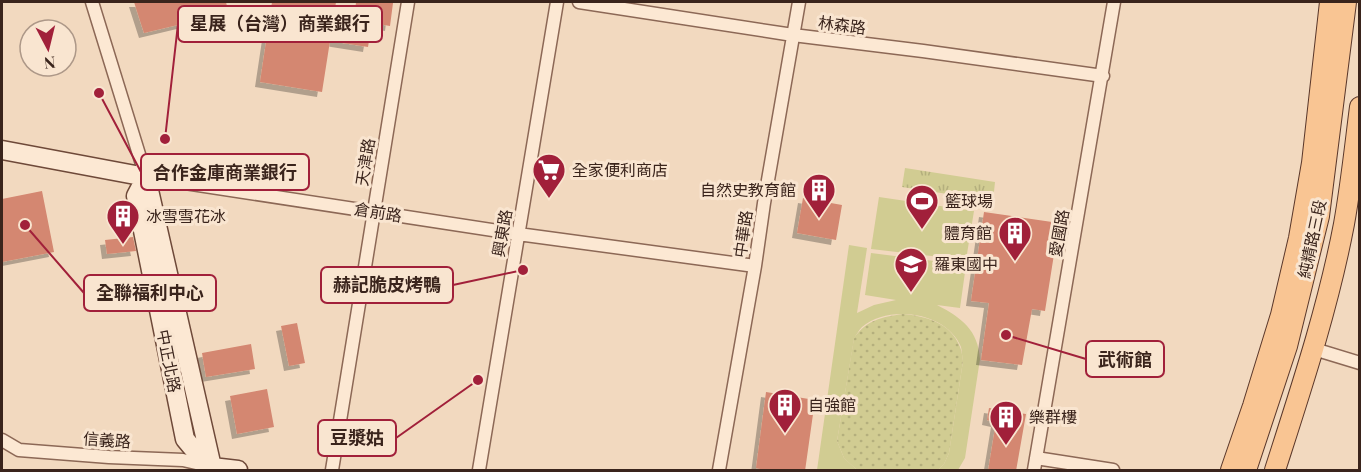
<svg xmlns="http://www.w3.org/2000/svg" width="1361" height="472" font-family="'Playfair Display','Noto Sans TC',serif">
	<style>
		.grass { fill: url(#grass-dots) }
		.park { fill: url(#park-tufts) }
		.pitch { fill: #d1cc92 }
		.building { fill: #d48771; filter: url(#shadow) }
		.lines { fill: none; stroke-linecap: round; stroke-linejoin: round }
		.street-casing { stroke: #8c6856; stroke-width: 15 }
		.secondary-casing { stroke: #6e4939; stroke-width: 21 }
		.primary-casing { stroke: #5a372a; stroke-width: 22 }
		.street { stroke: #fce8d3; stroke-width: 12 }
		.secondary { stroke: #fce8d3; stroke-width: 18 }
		.primary { stroke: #f9c593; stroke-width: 20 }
		.labels { text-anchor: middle; stroke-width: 6; stroke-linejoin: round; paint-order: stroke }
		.street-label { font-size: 16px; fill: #3a241c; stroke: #f9e5d0 }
		.poi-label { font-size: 16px; fill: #3a241c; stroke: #f9e5d0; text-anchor: start }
		.leader { fill: none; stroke: #a1203a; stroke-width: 2 }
		.callout-dot { fill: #a1203a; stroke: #f9e5d0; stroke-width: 2 }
		.callout { fill: #f9e5d0; stroke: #a1203a; stroke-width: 2 }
		.callout-label { font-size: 18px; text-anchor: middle; font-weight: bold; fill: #3a241c }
	</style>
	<defs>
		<pattern id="grass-dots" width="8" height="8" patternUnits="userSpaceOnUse" patternTransform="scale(1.5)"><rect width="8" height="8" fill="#d1cc92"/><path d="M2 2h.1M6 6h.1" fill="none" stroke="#b4af7d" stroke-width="1.8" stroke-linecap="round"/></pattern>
		<pattern id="park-tufts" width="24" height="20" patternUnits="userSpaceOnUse" patternTransform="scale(1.5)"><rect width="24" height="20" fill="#d1cc92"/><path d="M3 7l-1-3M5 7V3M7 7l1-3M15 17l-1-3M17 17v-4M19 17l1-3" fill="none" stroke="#b4af7d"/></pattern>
		<filter id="shadow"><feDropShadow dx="-5" dy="5" stdDeviation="0" flood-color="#0004"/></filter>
	</defs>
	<rect width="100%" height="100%" fill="#f2d9bf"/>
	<!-- grass -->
	<path class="grass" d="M903 314C926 316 951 323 960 347 962 351 962 356 963 361L949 453 944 464 938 470H857L844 458 837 441 854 338C867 320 881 317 903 314Z"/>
	<!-- park -->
	<path class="park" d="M905 168 995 182 993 201 902 187Z"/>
	<!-- pitch -->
	<path class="pitch" d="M879 197 974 211 966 260 871 249Z
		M849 245 867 248 857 313 874 305 896 300 865 295 871 253 966 265 960 308 937 305C962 318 978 330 980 359L965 458 958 470H938L944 464 949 453 963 361C962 357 962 351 961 347 947 312 889 304 862 327 859 330 856 335 854 339L837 441 844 458 857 470H834L832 469V470H817Z"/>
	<!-- building -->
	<path class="building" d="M134 2H226L231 23H186L144 33Z
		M272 2H336L335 9 355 12 356 2H382L393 3 390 26 372 23 368 47 330 41 322 92 260 82Z
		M42 191 54 252 2 262V199Z
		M803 198 842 205 836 240 797 233Z
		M984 212 1059 223 1045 311 1032 309 1022 365 981 360 989 303 971 301Z
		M133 237 136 251 107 254 105 240Z
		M297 323 305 363 289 366 281 326Z
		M251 344 255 369 206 377 202 353Z
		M267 389 274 427 237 434 230 396Z
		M766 392 815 400 805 471H769L756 468Z
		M989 408 1026 414 1016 471H988L996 422 987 420Z"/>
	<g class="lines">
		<defs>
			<path id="street" d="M92 2 146 177 518 234 755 266
				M579 2 793 35 923 51 1103 76
				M1314 349 1360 363
				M2 440 19 450 109 457 183 460 209 466
				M1036 458 1113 470
				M332 470 408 2
				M479 470 557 2
				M719 470 755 266 764 203 799 2
				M1034 470 1114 2"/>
			<path id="secondary" d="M2 150 146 177
				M146 177 136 196 185 439 200 457 212 467
				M146 177 212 467
				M212 467 238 470"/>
			<path id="primary" d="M1231 470 1253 406 1281 315 1299 238 1312 163 1330 2
				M1246 470 1287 346 1319 216 1346 2
				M1275 470C1301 389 1328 308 1344 224 1351 185 1355 146 1360 107"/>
		</defs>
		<!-- street casing -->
		<use href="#street" class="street-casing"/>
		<!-- secondary casing -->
		<use href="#secondary" class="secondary-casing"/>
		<!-- primary casing -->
		<use href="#primary" class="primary-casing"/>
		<!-- street -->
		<use href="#street" class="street"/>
		<!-- secondary -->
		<use href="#secondary" class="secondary"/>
		<!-- primary -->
		<use href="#primary" class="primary"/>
	</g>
	<!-- icons -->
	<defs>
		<symbol id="supermarket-pin" viewBox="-11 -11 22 30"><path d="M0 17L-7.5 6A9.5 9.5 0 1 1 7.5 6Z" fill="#a1203a" stroke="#f9e5d0"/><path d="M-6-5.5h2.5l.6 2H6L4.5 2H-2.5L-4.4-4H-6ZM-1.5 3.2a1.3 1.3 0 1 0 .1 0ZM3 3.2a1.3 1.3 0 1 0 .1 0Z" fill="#fff"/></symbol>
		<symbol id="building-pin" viewBox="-11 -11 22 30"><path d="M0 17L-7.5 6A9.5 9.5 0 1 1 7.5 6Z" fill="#a1203a" stroke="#f9e5d0"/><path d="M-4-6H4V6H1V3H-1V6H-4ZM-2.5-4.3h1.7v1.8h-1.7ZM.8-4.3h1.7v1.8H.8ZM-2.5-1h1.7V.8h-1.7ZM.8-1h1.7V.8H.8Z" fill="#fff"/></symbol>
		<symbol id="stadium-pin" viewBox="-11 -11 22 30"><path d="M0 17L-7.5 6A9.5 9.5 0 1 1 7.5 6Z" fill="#a1203a" stroke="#f9e5d0"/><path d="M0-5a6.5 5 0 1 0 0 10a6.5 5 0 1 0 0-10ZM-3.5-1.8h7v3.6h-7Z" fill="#fff"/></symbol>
		<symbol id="school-pin" viewBox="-11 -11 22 30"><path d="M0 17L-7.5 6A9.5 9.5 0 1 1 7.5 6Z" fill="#a1203a" stroke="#f9e5d0"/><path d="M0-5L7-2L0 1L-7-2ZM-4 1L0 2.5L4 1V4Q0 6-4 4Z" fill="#fff"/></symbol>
	</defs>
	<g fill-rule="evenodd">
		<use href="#supermarket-pin" x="530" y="151" width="38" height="52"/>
		<use href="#building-pin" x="800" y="171" width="38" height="52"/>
		<use href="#stadium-pin" x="903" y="182" width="38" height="52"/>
		<use href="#building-pin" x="104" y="197" width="38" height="52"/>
		<use href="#building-pin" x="996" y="214" width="38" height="52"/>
		<use href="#school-pin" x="892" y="245" width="38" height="52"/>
		<use href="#building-pin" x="766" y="386" width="38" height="52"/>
		<use href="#building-pin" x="987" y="398" width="38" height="52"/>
	</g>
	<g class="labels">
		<!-- street labels -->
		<g class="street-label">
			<text transform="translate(842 25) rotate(7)" y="6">林森路</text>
			<text transform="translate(365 162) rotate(-81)" y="6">天津路</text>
			<text transform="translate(378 212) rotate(9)" y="6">倉前路</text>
			<text transform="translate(502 233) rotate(-80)" y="6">興東路</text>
			<text transform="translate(1059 233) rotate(-80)" y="6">愛國路</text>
			<text transform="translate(743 234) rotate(-82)" y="6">中華路</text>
			<text transform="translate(1312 239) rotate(-78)" y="6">純精路三段</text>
			<text transform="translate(169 361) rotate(79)" y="6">中正北路</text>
			<text transform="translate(107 440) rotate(4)" y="6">信義路</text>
		</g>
		<!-- poi labels -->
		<g class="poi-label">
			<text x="572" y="176">全家便利商店</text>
			<text x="796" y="196" text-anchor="end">自然史教育館</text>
			<text x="945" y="207">籃球場</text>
			<text x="146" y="222">冰雪雪花冰</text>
			<text x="992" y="239" text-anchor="end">體育館</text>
			<text x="934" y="270">羅東國中</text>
			<text x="808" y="411">自強館</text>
			<text x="1029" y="423">樂群樓</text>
		</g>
	</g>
	<!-- callouts -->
	<path class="leader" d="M165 139L178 24M99 93L141 172M523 270L453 285M25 225L84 293M1006 335L1086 359M478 380L396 438"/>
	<g class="callout-dot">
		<circle cx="165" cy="139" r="6"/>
		<circle cx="99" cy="93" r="6"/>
		<circle cx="523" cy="270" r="6"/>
		<circle cx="25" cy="225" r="6"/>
		<circle cx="1006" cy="335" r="6"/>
		<circle cx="478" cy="380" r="6"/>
	</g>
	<g class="callout">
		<rect x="178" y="6" width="204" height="36" rx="6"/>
		<rect x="141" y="154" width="168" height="36" rx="6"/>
		<rect x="321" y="267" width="132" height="36" rx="6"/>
		<rect x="84" y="275" width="132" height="36" rx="6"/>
		<rect x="1086" y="341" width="78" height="36" rx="6"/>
		<rect x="318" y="420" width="78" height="36" rx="6"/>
	</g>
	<g class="callout-label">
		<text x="280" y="30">星展（台灣）商業銀行</text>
		<text x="225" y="179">合作金庫商業銀行</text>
		<text x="387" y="291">赫記脆皮烤鴨</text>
		<text x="150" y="299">全聯福利中心</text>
		<text x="1125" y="366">武術館</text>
		<text x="357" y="444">豆漿姑</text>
	</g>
	<!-- border -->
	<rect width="1361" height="472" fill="none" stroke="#3a241c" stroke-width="6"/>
	<!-- north arrow -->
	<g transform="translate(48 48) rotate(173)"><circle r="28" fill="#f9e5d0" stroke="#ad9888" stroke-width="1.5"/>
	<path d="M0-4.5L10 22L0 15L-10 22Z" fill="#a1203a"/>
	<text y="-9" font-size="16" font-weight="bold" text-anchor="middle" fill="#3a241c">N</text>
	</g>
</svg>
